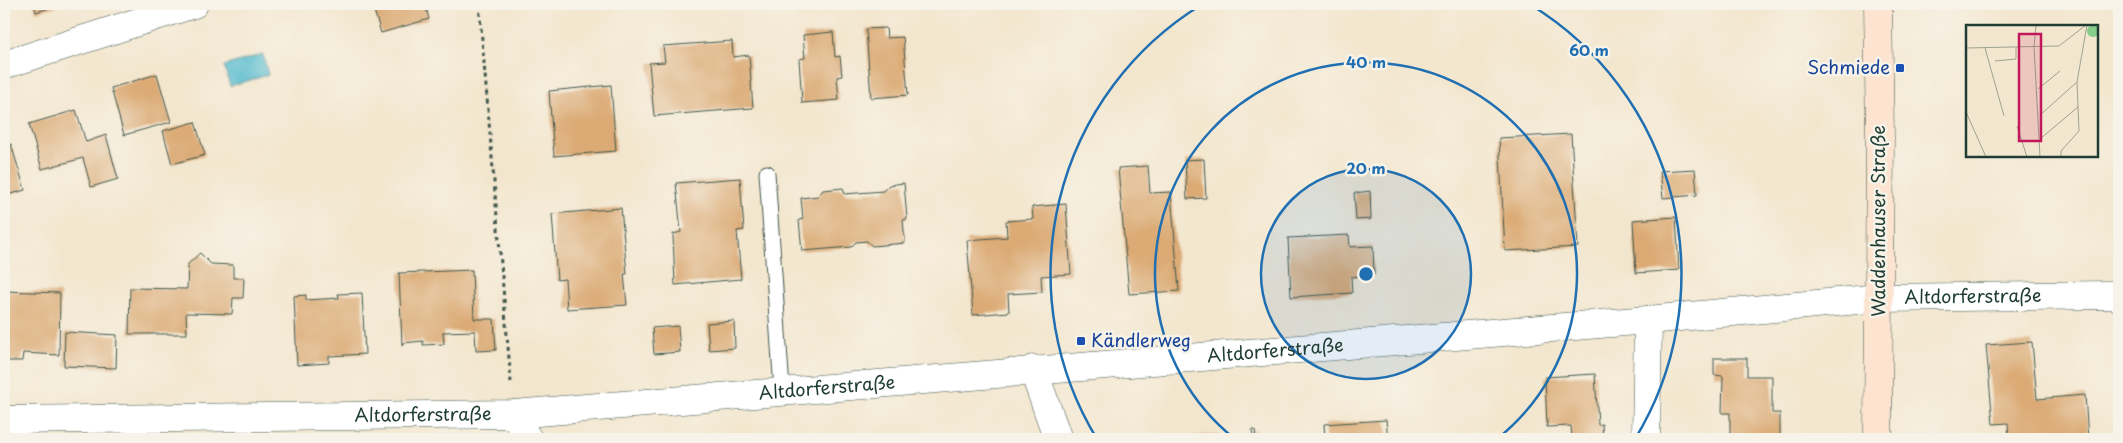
<svg xmlns="http://www.w3.org/2000/svg" width="2123" height="443" font-family="'Playpen Sans',sans-serif">
	<style>
		.water { fill: #51bace; stroke: #387c81 }
		.building { fill: #dbaa74 }
		.lines { fill: none; stroke-linecap: round; stroke-linejoin: round }
		.service-casing { stroke: #3f564b; stroke-width: 17 }
		.minor-casing { stroke: #3f564b; stroke-width: 29 }
		.secondary-casing { stroke: #3f564b; stroke-width: 29 }
		.path { stroke: #3f564b; stroke-width: 3; stroke-dasharray: 4 4; stroke-linecap: butt }
		.service { stroke: #fff; stroke-width: 15 }
		.minor { stroke: #fff; stroke-width: 28 }
		.secondary { stroke: #fde4d1; stroke-width: 28 }
		.ring { fill: none; stroke: #1f6fb2; stroke-width: 2.5 }
		.transit-dot { fill: #1a4fb4; stroke: #f7f3e8; stroke-width: 2 }
		.labels { text-anchor: middle; stroke-width: 5; stroke-linejoin: round; paint-order: stroke }
		.transit-label { font-size: 18px; fill: #164399; stroke: #f7f3e8; text-anchor: end }
		.street-label { font-size: 18px; fill: #1f3d34; stroke: #f7f3e8 }
		.inset-road { fill: none; stroke: #9ea290; stroke-width: 1 }
		.view { fill: #c2185b; fill-opacity: 0.15; stroke: #c2185b; stroke-width: 2.5 }
		.inset-edge { fill: none; stroke: #1f3d34; stroke-width: 2.5 }
		.centre { fill: #1f6fb2; stroke: #f7f3e8; stroke-width: 2.5 }
		.ring-label { font-size: 15px; text-anchor: middle; font-weight: bold; fill: #1f6fb2; stroke: #f7f3e8; stroke-width: 5; stroke-linejoin: round; paint-order: stroke }
	</style>
	<rect width="100%" height="100%" fill="#f7f3e8"/>
	<filter id="ink" filterUnits="userSpaceOnUse"><feTurbulence type="fractalNoise" baseFrequency=".02" numOctaves="2"/><feDisplacementMap in="SourceGraphic" scale="10" xChannelSelector="R" yChannelSelector="G"/><feConvolveMatrix kernelMatrix="1 2 1 2 8 2 1 2 1" color-interpolation-filters="sRGB"/></filter>
	<filter id="wash" filterUnits="userSpaceOnUse"><feTurbulence type="fractalNoise" baseFrequency=".0096" numOctaves="4" result="noise"/><feDisplacementMap in="SourceGraphic" scale="20" xChannelSelector="R" yChannelSelector="G"/><feGaussianBlur stdDeviation="1.12" result="paint"/><feColorMatrix in="noise" values="0 0 0 0 0 0 0 0 0 0 0 0 0 0 0 0 0 1.4 0 .05"/><feComposite in="paint" operator="in"/></filter>
	<g filter="url(#wash)">
		<rect width="100%" height="100%" fill="#f3e6ce"/>
		<!-- water -->
		<path class="water" d="M263 54 268 75 230 86 224 66Z"/>
		<g id="blocks">
			<!-- building -->
			<path class="building" d="M34 4H64L36 12Z
				M372 4H425L429 19 381 33Z
				M886 28 887 38 903 37 908 95 871 98 866 29Z
				M833 32 835 57 840 56 842 76 837 77 839 100 802 103 799 59 805 58 803 35Z
				M732 41 733 57 749 55 753 108 654 116 649 63 665 62 663 46Z
				M157 74 171 122 124 135 111 88Z
				M611 85 616 151 554 156 549 91Z
				M76 110 86 142 106 135 118 179 91 187 83 158 42 169 29 124Z
				M195 122 205 155 172 164 163 131Z
				M1571 134 1578 247 1505 251 1499 138Z
				M11 144 25 190 4 196V146Z
				M1204 159 1206 198 1187 199 1185 160Z
				M1148 166 1150 193 1171 192 1179 291 1129 294 1118 168Z
				M1695 169 1697 195 1663 198 1660 171Z
				M740 178 744 230 737 231 741 279 675 285 673 234 681 232 676 183Z
				M904 183 907 219 903 220 905 243 872 246 867 241 856 242 851 247 802 251 799 220 803 219 801 198 818 196 823 190 843 188 845 194 883 191 889 185Z
				M1370 191 1371 219 1356 220 1354 193Z
				M1066 204 1071 274 1041 276 1042 292 1008 294 1009 312 973 315 967 240 1007 237 1006 221 1033 219 1032 207Z
				M621 208 627 274H624L627 305 567 309 565 279 557 280 552 214Z
				M1676 217 1679 270 1636 273 1633 220Z
				M1349 235 1350 247 1373 246 1374 275 1351 277 1352 293 1291 297 1288 238Z
				M200 253 211 264 233 265V278H244L243 298H233L232 314 186 313 187 334H129L130 288 187 289 188 264Z
				M472 270 474 319H494L496 350 476 351 475 331 443 332 444 344 423 345V341L403 343 402 346 399 273Z
				M4 291 60 293 59 355 23 353 22 361H4Z
				M362 293 365 354 329 356V363L297 365 294 296 306 295V300L339 298 338 294Z
				M734 321 735 348 709 350 707 323Z
				M678 326 680 352 654 354 652 328Z
				M65 332 117 335 116 368 64 366Z
				M2032 342 2037 399 2085 395 2088 439H2009L2008 423 1993 424 1986 345Z
				M1714 358H1747V376H1772V413H1780V439H1730V413H1722L1723 376 1714 375Z
				M1595 374 1598 425 1602 424 1603 439H1572L1571 426 1547 427 1545 377Z
				M1386 420 1388 439H1325L1324 424Z
				M1252 430H1255L1256 439H1237L1253 436Z
				M1219 434V439H1193V436Z"/>
		</g>
	</g>
	<g filter="url(#ink)">
		<use href="#blocks" fill-opacity="0" stroke="#3f564b" stroke-width="1"/>
		<g class="lines">
			<defs>
				<path id="service" d="M767 173 782 390"/>
				<g id="minor">
					<path d="M4 65 194 4"/>
					<path d="M1033 369 1058 439"/>
					<path d="M514 414 528 439"/>
					<path id="s1" d="M4 420 514 414 1648 320 1879 298 2111 295 2119 297"/>
					<path d="M1646 439 1648 320"/>
				</g>
				<path id="secondary" d="M1878 4 1880 136 1878 439"/>
			</defs>
			<!-- service casing -->
			<use href="#service" class="service-casing"/>
			<!-- minor casing -->
			<use href="#minor" class="minor-casing"/>
			<!-- secondary casing -->
			<use href="#secondary" class="secondary-casing"/>
			<!-- path -->
			<path class="path" d="M479 4 511 382"/>
			<!-- service -->
			<use href="#service" class="service"/>
			<!-- minor -->
			<use href="#minor" class="minor"/>
			<!-- secondary -->
			<use href="#secondary" class="secondary"/>
		</g>
	</g>
	<!-- distance rings -->
	<circle cx="1366" cy="274" r="105" fill="#1f6fb2" fill-opacity=".12"/>
	<g class="ring">
		<circle cx="1366" cy="274" r="105"/>
		<path d="M1235 439A211 211 0 1 1 1497 439"/>
		<path d="M1097 439A316 316 0 0 1 1201 5M1531 5A316 316 0 0 1 1635 439"/>
	</g>
	<!-- markers -->
	<g class="transit-dot">
		<rect x="1895" y="63" width="10" height="10" rx="2.5"/>
		<rect x="1076" y="336" width="10" height="10" rx="2.5"/>
	</g>
	<g class="labels">
		<!-- transit labels -->
		<g class="transit-label">
			<text x="1890" y="74">Schmiede</text>
			<text x="1091" y="347" text-anchor="start">Kändlerweg</text>
		</g>
		<!-- street labels -->
		<g class="street-label">
			<text transform="translate(1879 221) rotate(-90)" y="6">Waddenhauser Straße</text>
			<text dy="6" stroke="none"><textPath href="#s1" startOffset="1974">Altdorferstraße</textPath></text>
			<text dy="6" stroke="none"><textPath href="#s1" startOffset="1274">Altdorferstraße</textPath></text>
			<text dy="6" stroke="none"><textPath href="#s1" startOffset="824">Altdorferstraße</textPath></text>
			<text dy="6" stroke="none"><textPath href="#s1" startOffset="419">Altdorferstraße</textPath></text>
		</g>
	</g>
	<!-- overview -->
	<g transform="translate(1966 25)">
		<rect width="132" height="132" fill="#f3e6ce"/>
		<path d="M121 6a6 6 0 1 1 12 0a6 6 0 1 1-12 0Z" fill="#85cd89"/>
		<path class="inset-road" d="M70 0 68 22 74 132M0 23 93 21 120 0M19 23 38 91M29 36 50 34V22M72 64 94 46M0 87 20 132M74 90 111 57M51 101 61 132M74 114 112 82M95 132V126L113 106 111 57 121 0"/>
		<path class="view" d="M53 9H75V116H53Z"/>
		<rect width="132" height="132" class="inset-edge"/>
	</g>
	<circle cx="1366" cy="274" r="8" class="centre"/>
	<g class="ring-label">
		<text x="1589" y="56">60 m</text>
		<text x="1366" y="68">40 m</text>
		<text x="1366" y="174">20 m</text>
	</g>
	<!-- margin -->
	<rect width="2123" height="443" fill="none" stroke="#f7f3e8" stroke-width="20"/>
</svg>
